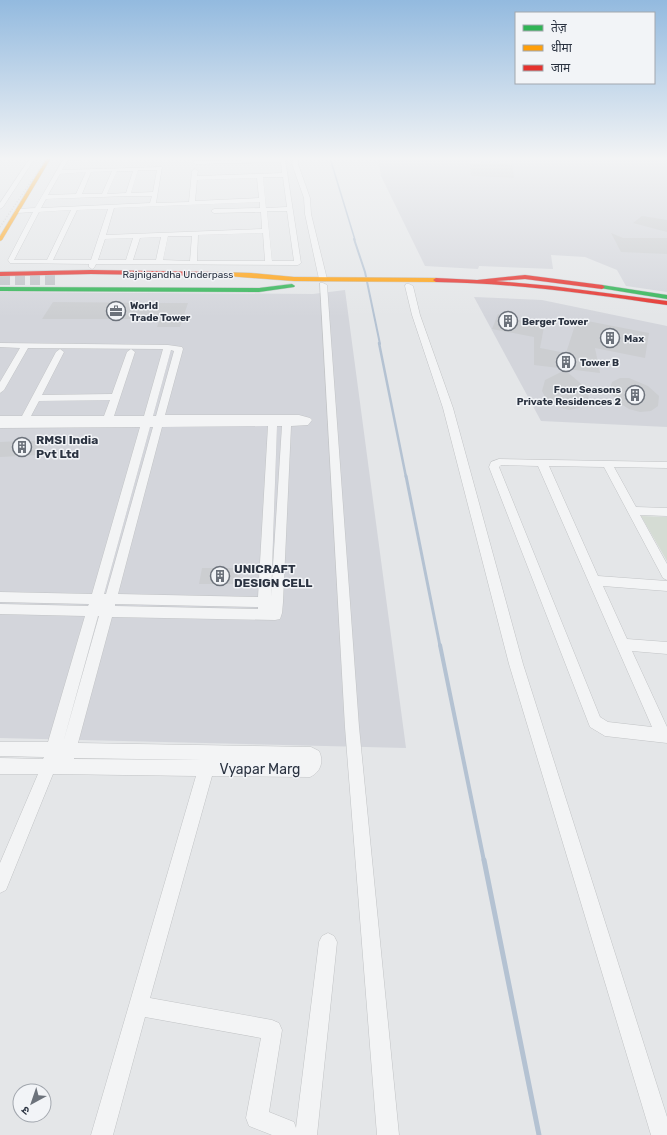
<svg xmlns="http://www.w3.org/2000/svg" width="667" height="1135" font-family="Rubik,'Noto Sans Devanagari',sans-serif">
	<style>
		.built { fill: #d3d5db }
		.green { fill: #d5dcd4 }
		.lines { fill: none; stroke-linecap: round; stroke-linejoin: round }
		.stream-far5 { stroke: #b4c2d2; stroke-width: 1.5 }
		.stream-far4 { stroke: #b4c2d2; stroke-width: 2 }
		.stream-far3 { stroke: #b4c2d2; stroke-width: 2.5 }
		.stream-far2 { stroke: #b4c2d2; stroke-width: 3 }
		.stream-far1 { stroke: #b4c2d2; stroke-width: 4 }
		.stream { stroke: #b4c2d2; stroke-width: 5 }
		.building { fill: #ccced1 }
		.secondary-tunnel { stroke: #bfc2c7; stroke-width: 10; stroke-dasharray: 10 5; stroke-linecap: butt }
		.street-casing { stroke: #c2c4c6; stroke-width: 1 }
		.fast-casing { stroke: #c2c4c6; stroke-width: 1 }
		.slow-casing { stroke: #c2c4c6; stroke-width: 1 }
		.jam-casing { stroke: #c2c4c6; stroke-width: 1 }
		.street { fill: #f3f4f5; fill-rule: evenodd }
		.fast { fill: #30b455; fill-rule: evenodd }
		.slow { fill: #ff9f0a; fill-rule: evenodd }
		.jam { fill: #e5322d; fill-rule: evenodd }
		.rail { stroke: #cdced0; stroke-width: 1.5; stroke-dasharray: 1 2; stroke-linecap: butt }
		.labels { text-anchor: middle; stroke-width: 3; stroke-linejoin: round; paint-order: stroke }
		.far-street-label { font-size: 10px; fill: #2b3341; stroke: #f2f4f7 }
		.far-poi-label { font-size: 10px; font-weight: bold; fill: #2b3341; stroke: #f2f4f7; text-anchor: start }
		.poi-label { font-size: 12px; font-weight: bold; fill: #2b3341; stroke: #f2f4f7; text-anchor: start }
		.near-street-label { font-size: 14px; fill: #2b3341; stroke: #f2f4f7 }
	</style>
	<rect width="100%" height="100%" fill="#e4e6e8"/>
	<!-- built -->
	<path class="built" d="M378 158H667V292L626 286 617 270 585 257 551 255 553 269 479 266 478 269 425 266 381 176Z
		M345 290 406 748 0 738V292L313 294Z
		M474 297 542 300 667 326V427L541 421Z"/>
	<!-- green -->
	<path class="green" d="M641 516 667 517V561Z"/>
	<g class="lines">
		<!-- stream-far5 -->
		<path class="stream-far5" d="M330 158 355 240"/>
		<!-- stream-far4 -->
		<path class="stream-far4" d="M354 239 365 272 380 344"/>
		<!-- stream-far3 -->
		<path class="stream-far3" d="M379 343 406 477"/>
		<!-- stream-far2 -->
		<path class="stream-far2" d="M406 476 440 646"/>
		<!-- stream-far1 -->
		<path class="stream-far1" d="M440 645 484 861"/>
		<!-- stream -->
		<path class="stream" d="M484 860 539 1135"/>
	</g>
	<!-- building -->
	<path class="building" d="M481 162 506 163V165H512L514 178 473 176 471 175 470 163 482 164Z
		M642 216 667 220V232L633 223Z
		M611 233 623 238H667V254L621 252Z
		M53 302 167 303H188L180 327H157L160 319H42Z
		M498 314 544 327 540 348 566 353 577 319 649 333 645 358 595 348 600 373 534 365V337L492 329Z
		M565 370 586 388 589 394 587 403 579 408 569 410 558 407 545 397 542 391 545 380Z
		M620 378H629L648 386 659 396 658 406 651 411 640 412 629 409 621 404 611 394 610 388 612 382Z
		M21 441H46L39 455 0 457V442Z
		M202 568H241L239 584H199Z"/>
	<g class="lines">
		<!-- secondary-tunnel -->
		<path class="secondary-tunnel" d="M0 280H60"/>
		<defs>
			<path id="street" d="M30 158H35L3 207 0 209V203Z
				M64 158H84L81 160H68L62 170 162 167 156 203 189 202 192 171 195 169 198 171 197 176 282 173 281 162 196 164 194 163V161L285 159 301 263 298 265 96 264 94 268 92 269 89 267V264L10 263 8 260 33 212 17 213 14 211 17 209 35 208ZM138 170H157L153 192 131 193ZM112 171 102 194H82L91 172ZM117 171H133L126 193 107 194ZM86 172 76 194 48 195 60 174ZM263 177H283L287 207 266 208ZM257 178 259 198 195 201 197 180ZM129 196H152L150 203 41 208 46 199ZM260 202V208L214 209 211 211 214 213 261 212 262 229 106 235 114 208ZM108 209 91 260H53L77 210ZM71 210 47 260H14L39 212ZM267 211H287L294 261H272ZM263 233 265 261H197L198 235ZM168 236H192L190 261 163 260ZM161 237 156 260H133L140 238ZM133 238 126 260H98L105 239Z
				M293 158H298V164L310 198 311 214 327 279 326 281H320L319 279 305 214 304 198 292 164Z
				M320 283H323L327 285 359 727 399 1135H377L345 727Z
				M406 284H409L413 286 420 315 453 408 523 664 667 1117V1135H651L509 664 443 408 412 315 405 286Z
				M0 343 168 345 182 347 183 349 165 415H299L310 418 312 420 308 425 291 426 283 602 282 613 280 619 275 620 112 617 78 743 311 747 319 751C324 761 321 772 310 777L212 776 150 998 272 1020 279 1023 282 1030 269 1112 294 1122 296 1128 319 942 322 936 328 933 334 936 337 942 317 1135H272L249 1126 246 1118 261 1038 145 1017 113 1135H91L196 776 53 774 6 890 0 893V863L38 774H0V758L43 759 44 757 0 756V742H48L85 616 0 614V604L88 606 89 604 0 602V592L92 594 140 427 0 428V422H25H0V416H22L56 352 60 349 64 352 42 395 112 394 127 352 131 349 135 352 114 416H144L163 349 28 348 4 390 0 393V382L20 348 0 347ZM171 350 174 351 156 416H153ZM110 400 104 416H31L39 401ZM268 426 258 597 118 594 162 427ZM277 426H282L271 597ZM150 427H153L106 594H104ZM115 604 258 607V609L115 606ZM98 616H99L63 743ZM74 758 201 760 74 759Z
				M499 459 667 462V468L614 467 636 507 667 508V516L640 515 667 564V580L663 578 604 467 549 466 598 576 667 581V591L603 586 627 639 667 642V654L632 651 667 727V743L605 736 590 727 489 467 491 462ZM501 465 538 466 652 727 608 722 600 717 499 467Z"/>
			<path id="fast" d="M292 284 295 286 294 287 259 292 0 291V287L259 288Z
				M602 285 667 295V299L600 288V286Z"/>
			<path id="slow" d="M47 158H51L2 240 0 241V236Z
				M216 272 251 273 294 277 436 278 439 280 436 282 294 281 214 275 213 274Z"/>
			<path id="jam" d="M91 270 216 272 219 274 216 276 91 274 0 276V272Z
				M525 275 602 285 605 287 602 289 525 279 496 281 552 286 667 301V305C590 294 514 283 436 282L433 280 436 278 477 280Z"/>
		</defs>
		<!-- street casing -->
		<use href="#street" class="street-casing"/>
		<!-- fast casing -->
		<use href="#fast" class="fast-casing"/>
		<!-- slow casing -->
		<use href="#slow" class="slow-casing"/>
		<!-- jam casing -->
		<use href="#jam" class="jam-casing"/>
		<!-- street -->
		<use href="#street" class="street"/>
		<!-- fast -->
		<use href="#fast" class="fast"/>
		<!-- slow -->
		<use href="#slow" class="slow"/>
		<!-- jam -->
		<use href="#jam" class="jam"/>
		<!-- rail -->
		<path class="rail" d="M0 227 47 158"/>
	</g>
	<!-- sky -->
	<linearGradient id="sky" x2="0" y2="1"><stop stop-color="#93badf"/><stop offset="0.5" stop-color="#f3f4f5"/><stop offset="1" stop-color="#f3f4f5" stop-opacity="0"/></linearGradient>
	<rect width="667" height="317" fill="url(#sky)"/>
	<!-- icons -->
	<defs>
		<symbol id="office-ring" viewBox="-11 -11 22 22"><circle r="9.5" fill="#f2f4f7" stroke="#6c727b" stroke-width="1.5"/><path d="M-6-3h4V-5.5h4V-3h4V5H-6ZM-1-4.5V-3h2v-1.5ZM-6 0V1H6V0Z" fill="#6c727b"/></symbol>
		<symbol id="building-ring" viewBox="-11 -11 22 22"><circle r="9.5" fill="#f2f4f7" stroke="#6c727b" stroke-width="1.5"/><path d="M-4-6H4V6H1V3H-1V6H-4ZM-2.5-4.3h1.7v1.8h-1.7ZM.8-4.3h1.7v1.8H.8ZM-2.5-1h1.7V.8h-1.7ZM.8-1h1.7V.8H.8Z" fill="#6c727b"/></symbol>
	</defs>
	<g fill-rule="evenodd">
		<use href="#office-ring" x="105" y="300" width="22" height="22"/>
		<use href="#building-ring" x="497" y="310" width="22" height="22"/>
		<use href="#building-ring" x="599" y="327" width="22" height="22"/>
		<use href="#building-ring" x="555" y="351" width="22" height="22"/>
		<use href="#building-ring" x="624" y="384" width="22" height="22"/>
		<use href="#building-ring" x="11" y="436" width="22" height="22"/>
		<use href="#building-ring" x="209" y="565" width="22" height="22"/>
	</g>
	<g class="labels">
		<!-- far-street labels -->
		<g class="far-street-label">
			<text x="178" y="278">Rajnigandha Underpass</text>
		</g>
		<!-- far-poi labels -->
		<g class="far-poi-label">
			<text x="130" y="309">World<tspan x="130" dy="12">Trade Tower</tspan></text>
			<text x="522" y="325">Berger Tower</text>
			<text x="624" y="342">Max</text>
			<text x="580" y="366">Tower B</text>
			<text x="621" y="393" text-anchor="end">Four Seasons<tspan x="621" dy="12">Private Residences 2</tspan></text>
		</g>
		<!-- poi labels -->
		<g class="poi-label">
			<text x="36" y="444">RMSI India<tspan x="36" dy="14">Pvt Ltd</tspan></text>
			<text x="234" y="573">UNICRAFT<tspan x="234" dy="14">DESIGN CELL</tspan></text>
		</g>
		<!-- near-street labels -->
		<g class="near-street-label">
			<text x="260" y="774">Vyapar Marg</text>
		</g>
	</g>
	<!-- legend -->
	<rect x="515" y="12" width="140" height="72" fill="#f2f4f7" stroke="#a2a7ae"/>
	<rect x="523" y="25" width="20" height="6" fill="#30b455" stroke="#a2a7ae"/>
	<text x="551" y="32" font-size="12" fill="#2b3341">तेज़</text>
	<rect x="523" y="45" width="20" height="6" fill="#ff9f0a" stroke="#a2a7ae"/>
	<text x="551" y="52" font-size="12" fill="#2b3341">धीमा</text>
	<rect x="523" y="65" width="20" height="6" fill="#e5322d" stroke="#a2a7ae"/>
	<text x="551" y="72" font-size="12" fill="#2b3341">जाम</text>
	<!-- north arrow -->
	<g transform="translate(32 1103) rotate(220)"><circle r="19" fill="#f2f4f7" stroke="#a2a7ae"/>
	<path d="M0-3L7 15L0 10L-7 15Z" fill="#6c727b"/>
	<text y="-6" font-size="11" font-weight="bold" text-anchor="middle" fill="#2b3341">उ</text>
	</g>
</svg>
